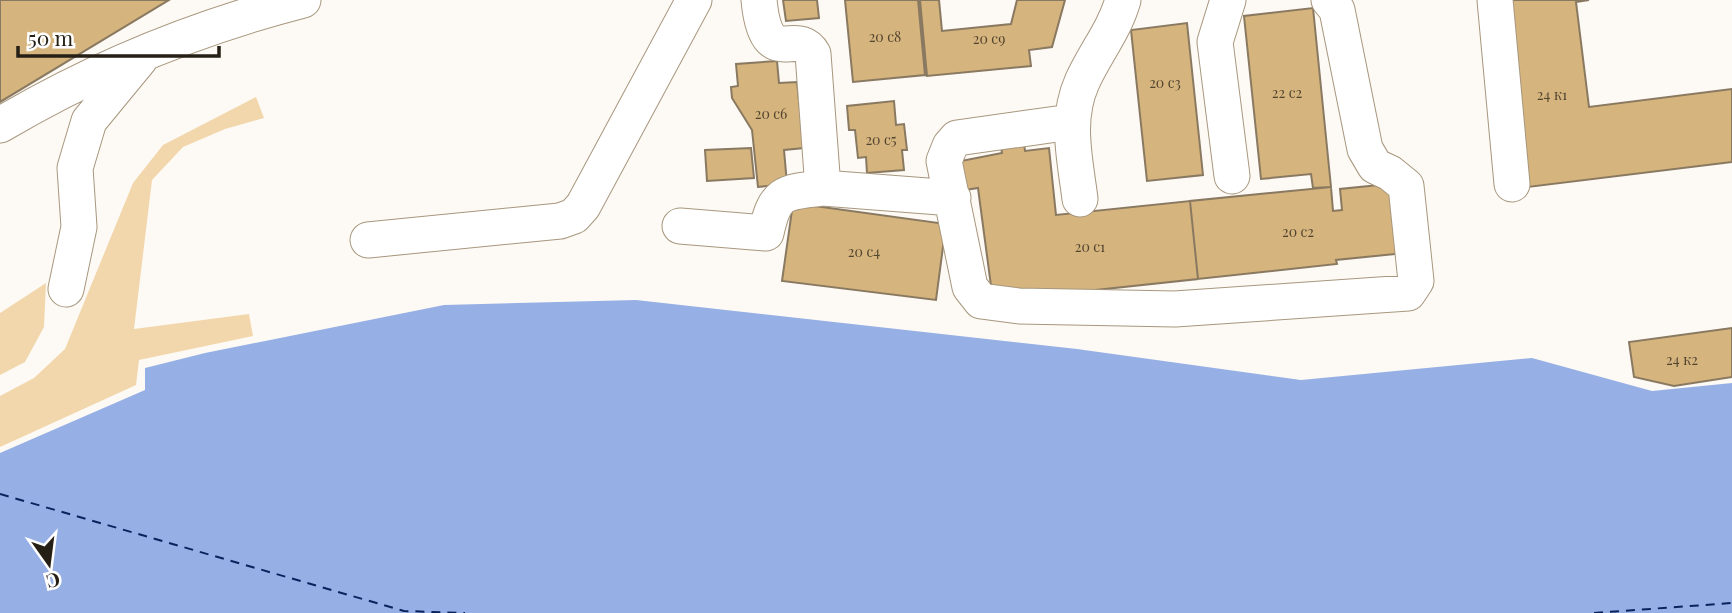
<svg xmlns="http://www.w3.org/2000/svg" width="1732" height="613" font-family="'Playfair Display',serif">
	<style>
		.green { fill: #f2d7ac }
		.water { fill: #96b0e5 }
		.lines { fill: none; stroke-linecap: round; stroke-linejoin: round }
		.ferry { stroke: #0a235f; stroke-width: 2; stroke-dasharray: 9 7; stroke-linecap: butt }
		.building { fill: #d6b47d; stroke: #897961; stroke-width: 2 }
		.minor-casing { stroke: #a7977e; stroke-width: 37 }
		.minor { stroke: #fff; stroke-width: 35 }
		.labels { text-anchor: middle; stroke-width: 5; stroke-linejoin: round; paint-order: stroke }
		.number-label { font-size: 14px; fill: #51442f }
	</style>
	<rect width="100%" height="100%" fill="#fdf9f4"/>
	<!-- green -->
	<path class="green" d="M256 97 264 118 225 129 183 147 152 180 134 329 249 314 253 336 139 360 136 385 0 447V396L34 378 65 349 133 183 163 145Z
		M46 283 44 327 25 362 0 375V313Z"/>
	<!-- water -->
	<path class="water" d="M636 300 1077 349 1301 380 1532 358 1652 391 1732 383V613H0V453L145 390V368L205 353 444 305Z"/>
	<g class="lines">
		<!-- ferry -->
		<path class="ferry" d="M0 494 404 611 465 613
			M1594 613 1732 603"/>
	</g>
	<!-- building -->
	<path class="building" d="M0 0H169L0 102Z
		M783 0H817L819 18 786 21Z
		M845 0H918L925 75 853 82Z
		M920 0H939L942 31 1011 24 1017 0H1065L1052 47 1029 50 1031 66 927 76Z
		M1504 0H1589L1576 2 1589 107 1732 89V162L1528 187Z
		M1313 8 1331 187 1313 188 1311 174 1261 179 1244 16Z
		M1187 23 1203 175 1147 181 1131 30Z
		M777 61 779 83 797 82 804 148 784 150 787 184 758 187 752 130 732 98 731 87 738 86 736 64Z
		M894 101 896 125 904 124 907 150H902L904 170 867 173 866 157 858 158 855 130H849L847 106Z
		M1024 143 1025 151 1049 148 1056 215 1190 201 1198 279 993 301 978 188 965 190 961 161 1002 153 1001 146Z
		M751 148 754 178 707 181 705 150Z
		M1398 183 1405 253 1336 260 1337 264 1198 279 1190 201 1331 187 1333 211 1342 210 1340 189Z
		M793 203 946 224 936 300 782 281Z
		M1732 328V377L1674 386 1634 377 1629 342Z"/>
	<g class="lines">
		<defs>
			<path id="minor" d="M759 0C766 74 797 25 813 54L823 188
				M1228 0 1215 42 1232 176
				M1495 0 1512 184
				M1071 122 957 138 950 146 944 161 970 287 981 301 1019 306 1175 309 1408 293 1416 281 1406 186 1390 173 1375 166 1365 149 1337 10 1329 0
				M0 125C93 70 198 27 303 0
				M1080 199C1075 159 1065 120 1082 82 1095 53 1114 31 1123 0
				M680 226 766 233C775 192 783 192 823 188L953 198
				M368 240 560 221 574 216 583 206 694 0
				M66 289 79 227 75 168 89 121 140 59"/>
		</defs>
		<!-- minor casing -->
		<use href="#minor" class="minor-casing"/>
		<!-- minor -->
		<use href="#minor" class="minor"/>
	</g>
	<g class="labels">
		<!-- number labels -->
		<g class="number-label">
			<text x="885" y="42">20 с8</text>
			<text x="989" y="44">20 с9</text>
			<text x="1165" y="88">20 с3</text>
			<text x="1287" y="98">22 с2</text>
			<text x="1552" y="100">24 к1</text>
			<text x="771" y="119">20 с6</text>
			<text x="881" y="145">20 с5</text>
			<text x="1298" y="237">20 с2</text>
			<text x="1090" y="252">20 с1</text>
			<text x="864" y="257">20 с4</text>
			<text x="1682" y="365">24 к2</text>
		</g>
	</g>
	<!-- north arrow -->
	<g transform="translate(49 564) rotate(166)" stroke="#ffffff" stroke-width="5" paint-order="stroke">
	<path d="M0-5L12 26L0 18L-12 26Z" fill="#251f15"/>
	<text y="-10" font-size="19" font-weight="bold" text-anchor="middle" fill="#251f15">С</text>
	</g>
	<!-- scale -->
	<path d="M18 46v10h201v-10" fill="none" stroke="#251f15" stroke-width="3.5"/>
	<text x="28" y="46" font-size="21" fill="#251f15" stroke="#ffffff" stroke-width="5" paint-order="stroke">50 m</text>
</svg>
